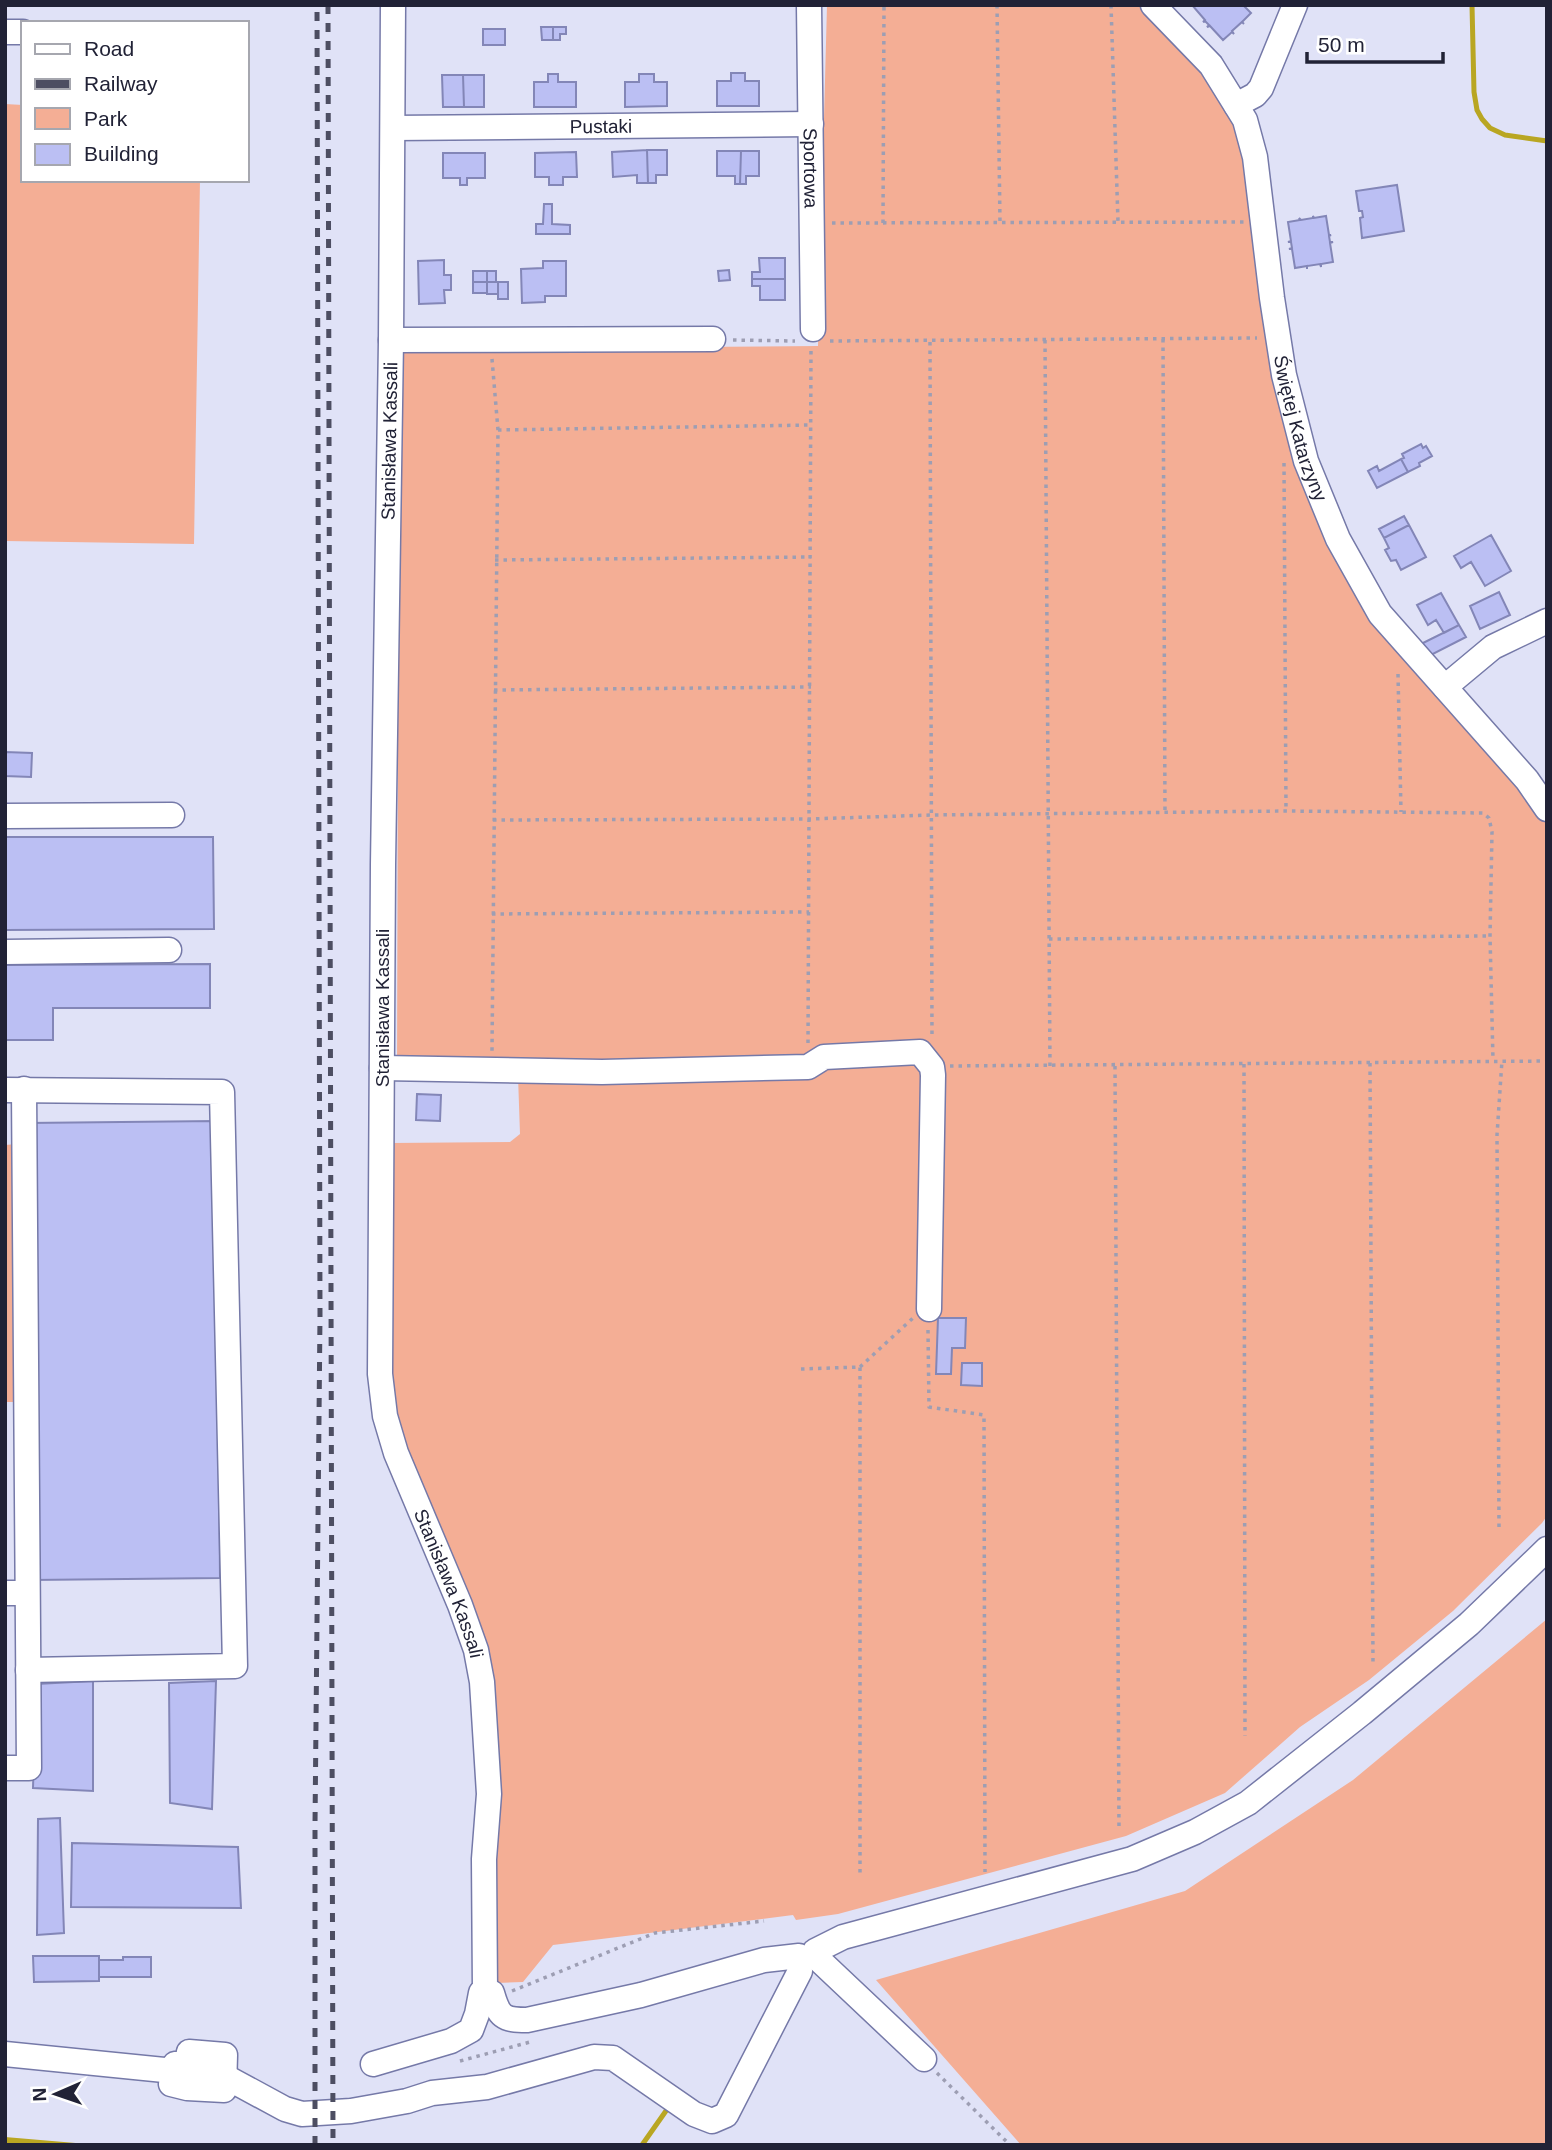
<svg xmlns="http://www.w3.org/2000/svg" width="1552" height="2150" font-family="Helvetica,sans-serif">
	<style>
		.green { fill: #f4ae95 }
		.water { fill: #b9a622 }
		.lines { fill: none; stroke-linecap: round; stroke-linejoin: round }
		.stream { stroke: #b9a622; stroke-width: 5 }
		.building { fill: #bbbff3; stroke: #8386b7; stroke-width: 2 }
		.minor-casing { stroke: #7579a8; stroke-width: 27 }
		.path { stroke: #9d9eb3; stroke-width: 3.5; stroke-dasharray: 3.5 5; stroke-linecap: butt }
		.minor { stroke: #fff; stroke-width: 24 }
		.rail { stroke: #4d4e62; stroke-width: 5; stroke-dasharray: 9 9; stroke-linecap: butt }
		.labels { text-anchor: middle; stroke-width: 5; stroke-linejoin: round; paint-order: stroke }
		.street-label { font-size: 19px; fill: #212236; stroke: #fff }
	</style>
	<rect width="100%" height="100%" fill="#e0e2f7"/>
	<!-- green -->
	<path class="green" d="M827 5H1138L1156 18 1212 78 1243 135 1333 546 1547 824V1516L1542 1523 1453 1611 1369 1680 1300 1727 1225 1793 1126 1836 838 1914 796 1920 793 1915 553 1945 523 1982 496 1983 490 1691 390 1409 391 1143 510 1142 520 1134 518 1076H397L399 349 818 346Z
		M5 104 23 105V180H200L194 544 5 541Z
		M17 1144 20 1402H5V1145Z
		M1547 1619V2145H1021L876 1980 1185 1891 1353 1780Z"/>
	<!-- water -->
	<path class="water" d="M5 2137 99 2145H5Z"/>
	<g class="lines">
		<!-- stream -->
		<path class="stream" d="M1472 5 1474 92 1477 110 1482 119 1490 128 1505 135 1547 141
			M642 2145 668 2108"/>
	</g>
	<!-- building -->
	<path class="building" d="M1192 5H1243L1251 13 1242 22 1244 24 1242 22 1232 31 1234 34 1232 32 1223 40 1210 26 1207 27 1209 25 1205 21 1203 22 1205 20Z
		M541 27H553V40H542Z
		M553 27H566V34H560V40H553Z
		M483 29H505V45H483Z
		M731 73H745V81H759V106H717V81H731Z
		M548 74H558V82H576V107H534V82H548Z
		M639 74H654V82H667V106L625 107V82H639Z
		M442 75H463L464 107H443Z
		M463 75H484V107H464Z
		M647 150 648 183H637V175L613 177 612 152Z
		M647 150H667V175H656V183H648Z
		M717 151H741L740 184H735V176H717Z
		M741 151H759V176H746V184H740Z
		M576 152 577 177H563V185H549V177H535V153Z
		M443 153H485V178H467V185H460V178H443Z
		M1397 185 1404 231 1362 238 1360 218 1363 217 1362 211H1359L1356 191Z
		M544 204H552V224L570 225V234H536V224H543Z
		M1313 216 1314 218 1326 216 1329 235H1331L1329 236 1330 242H1333L1330 243 1333 262 1321 264V267L1320 264 1307 266V269V266L1295 268 1292 249H1289L1292 248 1291 242H1288L1291 241 1288 222 1300 220 1299 218 1301 220 1313 218Z
		M759 258H785V279H752V272H760Z
		M444 260V275H451V290H444L445 303 419 304 418 261Z
		M543 261H566V296H545V302L522 303 521 269 543 268Z
		M729 270 730 280 719 281 718 271Z
		M473 271H487V282H473Z
		M487 271H496V282H487Z
		M752 279H785V300H760V286H752Z
		M473 282H487V293H473Z
		M487 282H498V294H487Z
		M498 282H508V299H498Z
		M1421 444 1423 448 1426 446 1432 456 1419 463 1420 466 1408 472 1401 459 1404 458 1402 454Z
		M1401 459 1408 472 1377 488 1368 471 1377 466 1379 471Z
		M1404 516 1409 525 1384 538 1379 529Z
		M1409 525 1426 557 1401 570 1396 560 1391 561 1385 550 1389 548 1384 538Z
		M1491 535 1511 571 1485 586 1471 562 1461 568 1454 556Z
		M1499 592 1510 615 1480 629 1470 606Z
		M1441 593 1459 625 1444 633 1436 620 1428 625 1417 605Z
		M1459 625 1466 637 1427 657 1419 645Z
		M5 752 32 753 31 777 5 776Z
		M5 837H213L214 929 5 930Z
		M210 964V1008H53V1040H5V965Z
		M417 1094 441 1095 440 1121 416 1120Z
		M216 1121 220 1578 32 1580 27 1123Z
		M938 1318H966L965 1348H952L951 1374H936Z
		M962 1363H982V1386L961 1385Z
		M93 1681V1791L33 1788 36 1684Z
		M216 1681 212 1809 170 1803 169 1683Z
		M60 1818 64 1933 37 1935 38 1819Z
		M72 1843 238 1847 241 1908 71 1907Z
		M33 1956H99V1981L34 1982Z
		M123 1957H151V1977H99V1960H123Z"/>
	<g class="lines">
		<defs>
			<g id="minor">
				<path id="s1" d="M393 5 391 340 383 865 380 1374 385 1416 396 1453 460 1605 476 1650 482 1682 489 1794 484 1859 485 1992"/>
				<path id="s2" d="M809 5 813 329"/>
				<path id="s3" d="M1153 5 1211 65 1245 120 1255 157 1272 298 1284 375 1306 461 1338 539 1380 614 1527 780 1547 809"/>
				<path d="M5 32H23"/>
				<path d="M1236 105 1255 95 1261 88 1295 5"/>
				<path id="s4" d="M393 128 811 124"/>
				<path d="M391 340 713 339"/>
				<path d="M1445 687 1493 647 1547 621"/>
				<path d="M5 816 172 815"/>
				<path d="M5 952 169 950"/>
				<path d="M382 1068 602 1072 808 1067 824 1057 920 1052 932 1067 933 1075 929 1309"/>
				<path d="M5 1090 222 1092 235 1666 28 1670"/>
				<path d="M5 1593H27"/>
				<path d="M5 1768H29L24 1089"/>
				<path d="M189 2052 225 2055 224 2090 187 2088 171 2084 175 2064 187 2063Z"/>
				<path d="M5 2054 224 2076 285 2109 302 2114 351 2111 407 2101 432 2093 487 2087 594 2057 613 2058 694 2114 712 2121 726 2115 800 1971 799 1956 764 1960 641 1995 527 2020C503 2020 499 2017 492 1993L485 1992"/>
				<path d="M924 2059 817 1958 815 1951 843 1937 1132 1859 1195 1832 1248 1803 1362 1713 1469 1624 1547 1549"/>
				<path d="M373 2064 451 2041 471 2030 477 2014 481 1993 485 1992"/>
			</g>
		</defs>
		<!-- minor casing -->
		<use href="#minor" class="minor-casing"/>
		<!-- path -->
		<path class="path" d="M997 5 1000 223
			M1111 5 1118 222
			M832 223 1244 222
			M883 223 884 5
			M1163 339 1165 814
			M733 340 795 341
			M1045 340 1050 1066
			M830 341 1257 338
			M930 342 932 1036
			M492 359 498 430 492 1051
			M498 430 811 425
			M1284 463 1286 811
			M495 560 811 557
			M1398 674 1401 812
			M494 690 811 687
			M493 820 808 819 931 815 1286 811 1483 813 1489 818 1492 832 1490 936 1493 1060
			M492 914 809 912
			M1049 939 1490 936
			M808 1043 811 348
			M1370 1063 1373 1666
			M1244 1064 1245 1736
			M950 1066 1547 1061
			M1115 1066 1119 1830
			M928 1330 929 1407 984 1415 985 1872
			M860 1367 913 1318
			M801 1369 860 1367V1876
			M1499 1527 1497 1135 1502 1060
			M512 1991 655 1933 764 1921
			M460 2061 530 2042
			M937 2073 1010 2145"/>
		<!-- minor -->
		<use href="#minor" class="minor"/>
		<!-- rail -->
		<path class="rail" d="M328 5 333 2145
			M315 2145V1825L320 1316 317 5"/>
	</g>
	<g class="labels">
		<!-- street labels -->
		<g class="street-label">
			<text dy="7" stroke="none"><textPath href="#s4" startOffset="208">Pustaki</textPath></text>
			<text dy="7" stroke="none"><textPath href="#s2" startOffset="163">Sportowa</textPath></text>
			<text dy="7" stroke="none"><textPath href="#s3" startOffset="462">Świętej Katarzyny</textPath></text>
			<text transform="translate(389 441) rotate(-89)" y="7">Stanisława Kassali</text>
			<text transform="translate(382 1008) rotate(-90)" y="7">Stanisława Kassali</text>
			<text dy="7" stroke="none"><textPath href="#s1" startOffset="1591">Stanisława Kassali</textPath></text>
		</g>
	</g>
	<!-- border -->
	<rect width="1552" height="2150" fill="none" stroke="#212236" stroke-width="14"/>
	<!-- legend -->
	<rect x="21" y="21" width="228" height="161" fill="#ffffff" stroke="#a6a7af" stroke-width="2"/>
	<rect x="35" y="44" width="35" height="10" fill="#ffffff" stroke="#a6a7af" stroke-width="2"/>
	<text x="84" y="56" font-size="21" fill="#212236">Road</text>
	<rect x="35" y="79" width="35" height="10" fill="#4d4e62" stroke="#a6a7af" stroke-width="2"/>
	<text x="84" y="91" font-size="21" fill="#212236">Railway</text>
	<rect x="35" y="108" width="35" height="21" fill="#f4ae95" stroke="#a6a7af" stroke-width="2"/>
	<text x="84" y="126" font-size="21" fill="#212236">Park</text>
	<rect x="35" y="144" width="35" height="21" fill="#bbbff3" stroke="#a6a7af" stroke-width="2"/>
	<text x="84" y="161" font-size="21" fill="#212236">Building</text>
	<!-- north arrow -->
	<g transform="translate(56 2094) rotate(268)" stroke="#ffffff" stroke-width="5" paint-order="stroke">
	<path d="M0-5L12 26L0 18L-12 26Z" fill="#212236"/>
	<text y="-10" font-size="19" font-weight="bold" text-anchor="middle" fill="#212236">N</text>
	</g>
	<!-- scale -->
	<path d="M1307 52v10h136v-10" fill="none" stroke="#212236" stroke-width="3.5"/>
	<text x="1318" y="52" font-size="21" fill="#212236" stroke="#ffffff" stroke-width="5" paint-order="stroke">50 m</text>
</svg>
